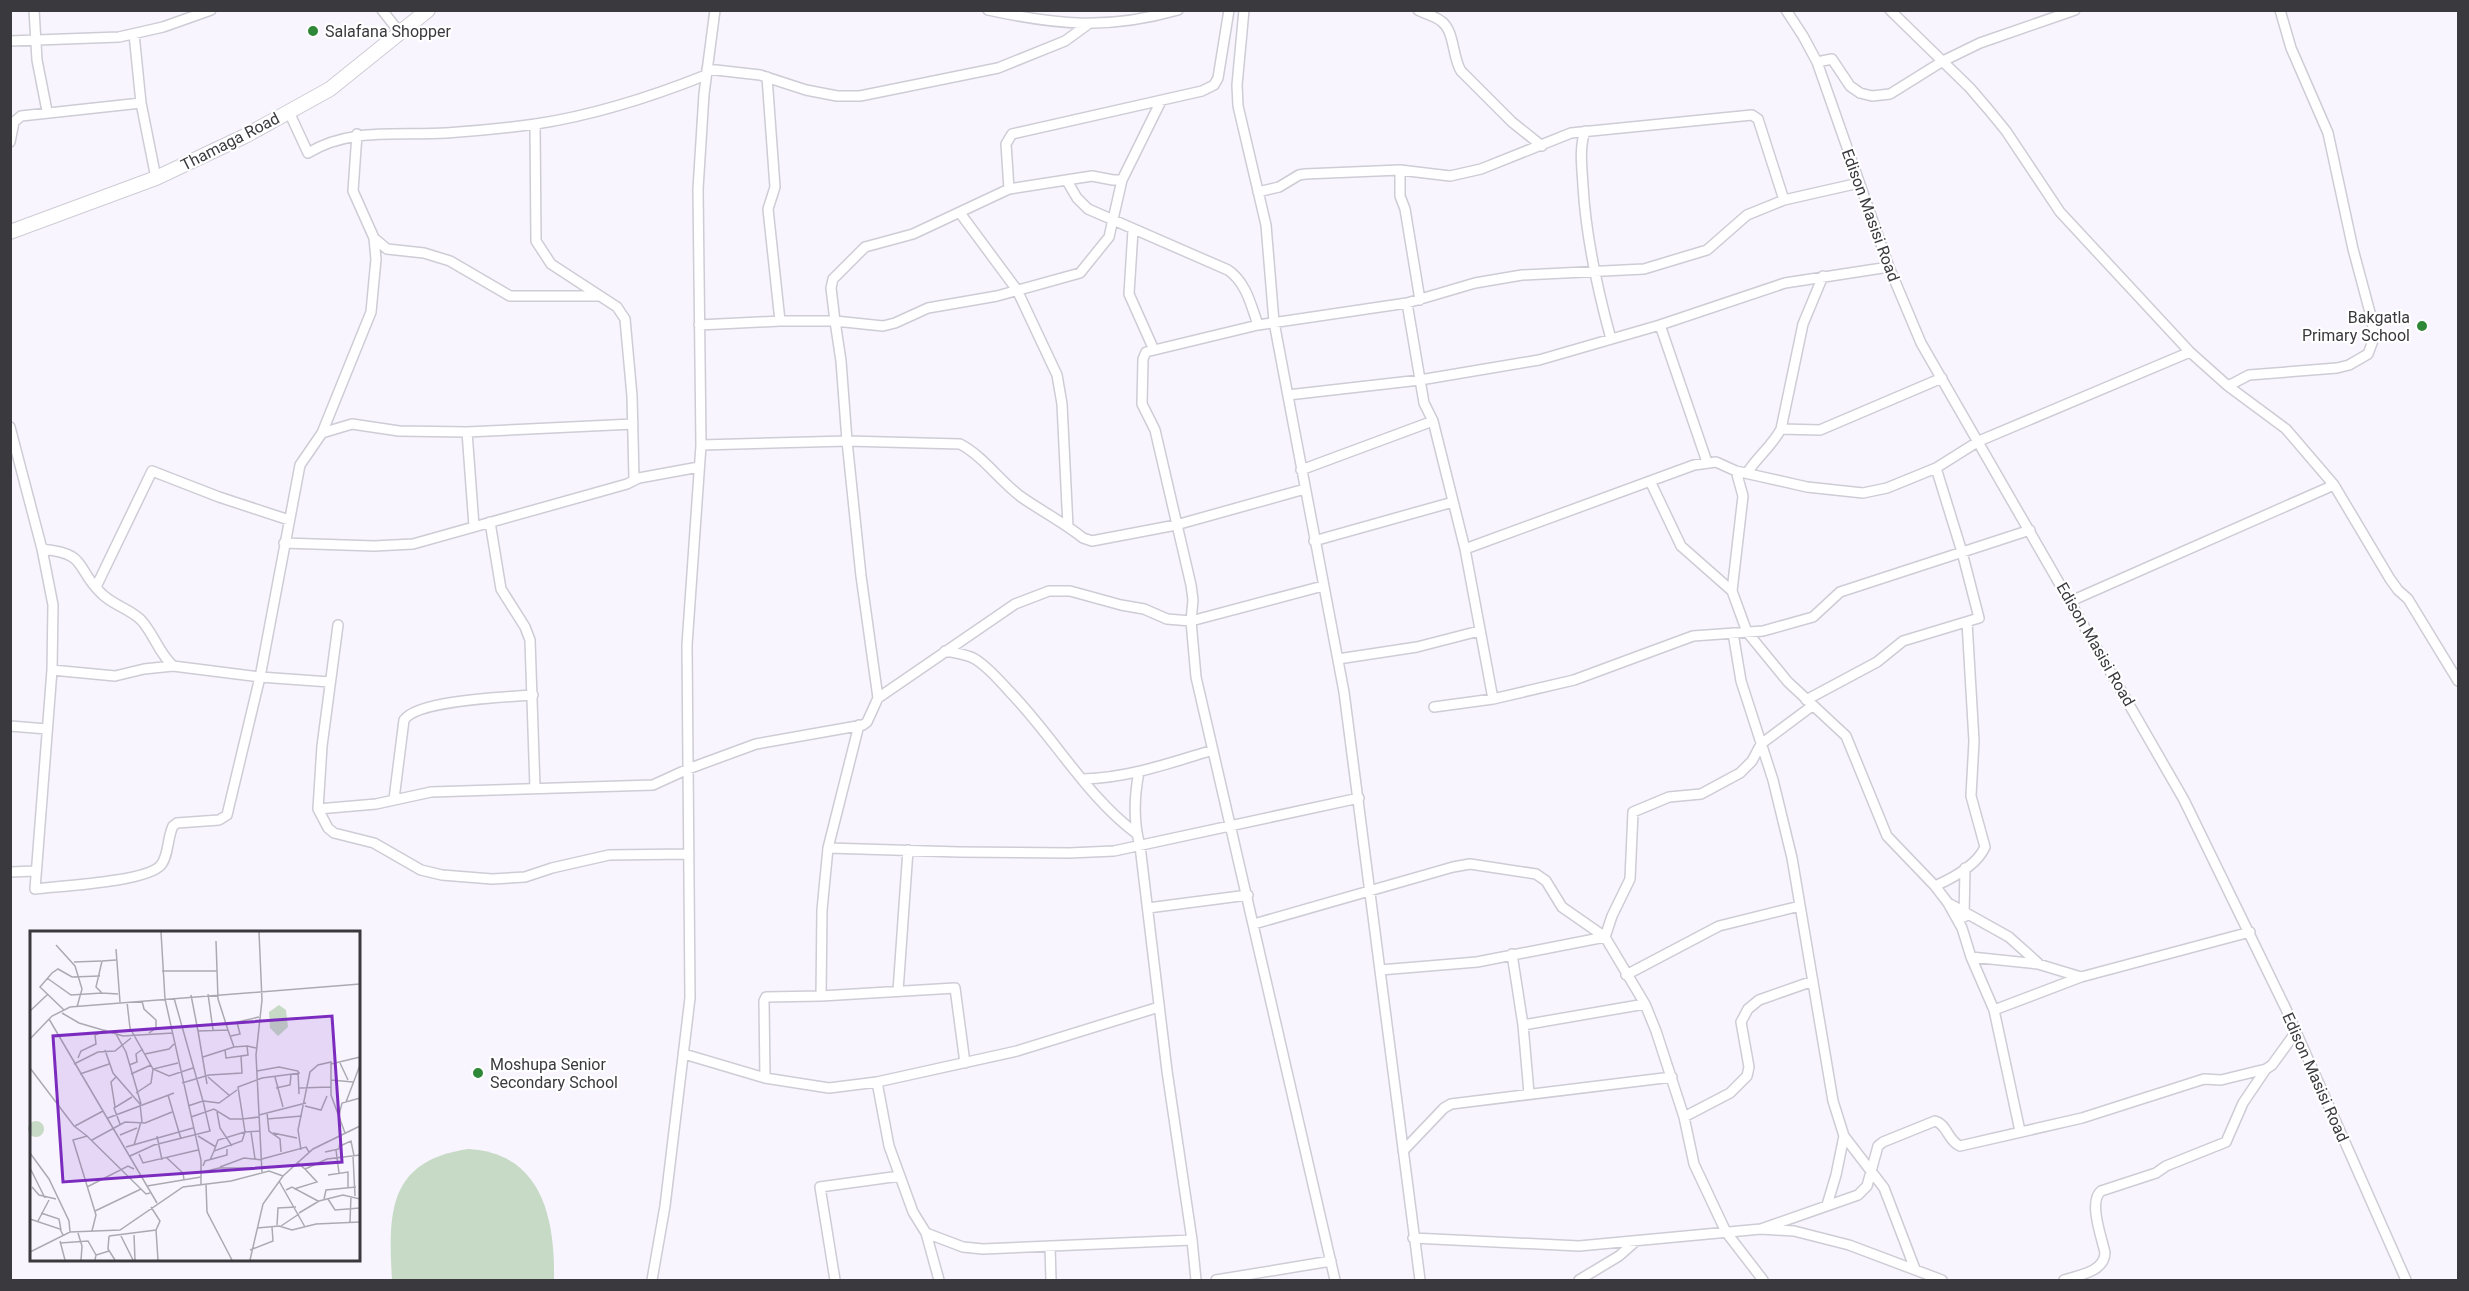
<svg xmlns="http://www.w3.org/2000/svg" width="2469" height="1291" font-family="Roboto,sans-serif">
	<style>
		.green { fill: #c6dac6 }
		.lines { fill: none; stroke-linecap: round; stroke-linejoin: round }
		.minor-casing { stroke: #ceccd5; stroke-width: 12 }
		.secondary-casing { stroke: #ceccd5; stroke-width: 16 }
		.minor { stroke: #fff; stroke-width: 9 }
		.secondary { stroke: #fff; stroke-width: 14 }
		.poi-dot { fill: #2f8838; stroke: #fff; stroke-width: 2 }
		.labels { text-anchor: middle; stroke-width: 4.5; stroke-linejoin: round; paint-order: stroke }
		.poi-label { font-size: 16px; fill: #3a393d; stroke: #fff; text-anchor: start }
		.street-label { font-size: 16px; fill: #3a393d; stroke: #fff }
		.inset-road { fill: none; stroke: #acaab1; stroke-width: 1.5 }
		.view { fill: #7b2cbf; fill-opacity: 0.15; stroke: #7b2cbf; stroke-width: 3 }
		.inset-edge { fill: none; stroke: #3a393d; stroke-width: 3 }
	</style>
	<rect width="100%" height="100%" fill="#f8f5ff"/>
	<!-- green -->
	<path class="green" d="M468 1149C542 1153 555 1218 554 1280H392C388 1212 388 1161 468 1149Z"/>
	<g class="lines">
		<defs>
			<path id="minor" d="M34 10 37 60 47 111
				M382 10 401 34
				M988 10C1058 25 1107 30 1178 10
				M1244 10 1237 85 1238 106 1266 225 1274 322 1344 692 1420 1280
				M1418 10C1425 14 1435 16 1441 21 1455 31 1452 57 1461 71L1512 122 1542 146
				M1786 10 1803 36 1817 62 1889 267 1921 343 2184 800 2285 1007 2406 1280
				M1890 10 1970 88 1988 109 2006 131 2060 212 2190 352 2228 386 2249 375 2337 368 2349 365 2368 354 2374 338 2372 320 2353 249 2328 133 2291 48 2280 10
				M134 34 141 103 156 178
				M10 41 119 37 163 27 211 10
				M1817 62 1832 59 1850 86 1860 93 1872 96 1890 94 1943 61 1980 43 2075 10
				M707 69 760 75 806 90 837 96H860L998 68 1065 41 1087 25
				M767 77 775 187 768 209 780 321
				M289 112 308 153C350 127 399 136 446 133 476 131 507 128 536 124 595 115 651 97 706 75
				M535 124 536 241 551 264 617 307 625 319 632 396 634 479
				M1585 131C1579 149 1582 167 1583 186 1586 238 1597 288 1611 339
				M10 142 14 122 21 116 141 103
				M1400 170V196L1405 209 1420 300
				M1122 180 1109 237 1080 273 997 296 928 308 895 323 883 326 835 321 841 361 847 441 960 444C983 456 999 480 1020 496 1041 511 1063 522 1083 538L1092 541 1176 525 1305 489
				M1067 181 1077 198 1088 209 1228 270C1246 282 1251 305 1258 325
				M1009 189 1006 144 1012 134 1202 91 1214 85 1218 78 1229 10
				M1258 192 1279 187 1299 175 1305 174 1400 170 1450 176 1481 169 1571 133 1752 115 1758 119 1784 200
				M960 213 1017 290 1057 375 1062 404 1068 527
				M1133 230 1129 294 1154 350
				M374 238 387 249 424 253 450 261 510 296H600
				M1407 303 1424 403 1433 421 1465 549 1493 699
				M699 325 780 321H835L831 288 833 279 865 247 913 234 1009 189 1092 176 1113 180H1122L1161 101
				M1660 325 1707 462
				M2228 386 2286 429 2334 485 2390 579 2398 590 2408 599 2458 681
				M1288 395 1420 380 1539 360 1660 325 1785 283 1889 267
				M10 427 42 549 53 605 52 670 35 889C59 886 147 882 161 865 169 855 167 838 173 826L177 823 219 820 227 815 260 677 300 465 322 433 371 312 376 259 374 238 353 191 357 134
				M1781 429 1820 430 1942 378
				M467 432 474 526
				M322 433 352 424 399 431 467 432 633 424
				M1301 470 1433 421
				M1736 471 1743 496 1732 591 1747 632 1788 682 1846 736 1887 836 1935 886 1948 903 1962 928 1971 957 1994 1010 2020 1131
				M1747 473C1757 457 1772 446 1781 429L1803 324 1823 276
				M1650 481 1681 546 1732 591
				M490 522 501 589 525 627 530 640 535 788
				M1314 541 1453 502
				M284 543 374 546 413 544 627 484 639 478 699 467
				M42 549C90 554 74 568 102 594 113 605 130 609 141 620 154 634 158 652 173 666
				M1465 549 1694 465 1716 462 1736 471 1807 487 1863 493 1887 488 1936 468 1979 441 2190 352
				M1323 586 1191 621 1196 677 1335 1280
				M96 587 152 471 219 497 289 520
				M2071 601 2334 485
				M338 625 322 746 318 809 328 828 334 833 374 843 421 870 442 875 492 879 525 877 552 868 609 855 689 854
				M1733 633 1741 681 1773 780 1792 858 1833 1101 1844 1136 1884 1188 1915 1269
				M945 651C955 653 966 654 975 659 988 667 999 680 1009 691 1054 737 1085 795 1137 834
				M1338 659 1417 647 1479 631
				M52 670 115 676 144 669 173 666 260 677 330 682
				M878 698 1015 604 1049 591H1070L1121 605 1144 609 1167 619 1191 621 1193 600 1191 585 1155 430 1142 404 1143 359 1146 352 1258 325 1407 303 1475 283 1522 275 1644 269 1707 250 1747 215 1784 200 1859 183
				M1806 700 1877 662 1903 641 1979 618 1962 552 1936 468
				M1434 707 1493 699 1574 680 1693 636 1763 631 1813 617 1840 592 2030 530
				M10 726 47 729
				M1083 779C1128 778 1170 763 1213 750
				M394 799 404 720C417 700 507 697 533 695
				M318 809 376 804 431 792 653 785 688 769 756 744 863 725 867 722 878 698 861 576 847 441 701 445
				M828 848 859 725
				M10 872 35 871
				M1935 886C1953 878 1977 865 1985 847L1971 796 1974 741 1967 622
				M1950 904 2009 937 2038 963
				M1148 908 1248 895
				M1964 917 1965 868
				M1254 924 1453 867 1470 864 1536 874 1546 881 1562 907 1605 937 1645 1004 1656 1031 1684 1117 1694 1164 1726 1232 1763 1280
				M1512 954 1523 1025 1529 1093
				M1971 957 2038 964 2081 977
				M1380 970 1477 962 1605 937 1612 916 1630 879 1633 812 1669 797 1701 794 1740 773 1752 761 1761 744 1812 706
				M1626 975 1719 926 1800 906
				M898 991 908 850
				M821 996 955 988 965 1063
				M1994 1010 2081 977 2250 932
				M1523 1025 1645 1004
				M684 1054 765 1078 764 1001 766 997 821 996 822 910 828 848 959 852 1069 853 1114 851 1359 798
				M765 1078 829 1088 877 1082 889 1146 913 1212 926 1233 963 1247 983 1249 1192 1240 1167 1071 1140 846C1133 821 1134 797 1139 772
				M877 1082 1017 1051 1159 1007
				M1684 1117 1730 1093 1747 1076 1749 1067 1741 1022 1748 1009 1759 1000 1813 981
				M1403 1151 1444 1108 1451 1104 1672 1077
				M1827 1205 1836 1175 1844 1136
				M1761 1229 1858 1195 1867 1186 1878 1146 1883 1142 1935 1121C1947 1124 1948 1141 1960 1146L2082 1118 2204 1079 2221 1080 2266 1069 2272 1065 2296 1032
				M926 1233 939 1280
				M1413 1238 1579 1246 1761 1229 1794 1231 1849 1245 1942 1280
				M1192 1240 1196 1280
				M1050 1246 1051 1280
				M652 1280 665 1206 690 998 687 645 701 445 698 189 704 94 715 10
				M835 1280 820 1187 900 1176
				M1216 1280 1331 1261
				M1579 1280 1619 1256 1636 1241
				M2064 1280C2079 1275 2104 1272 2105 1253 2102 1238 2088 1202 2101 1191L2156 1173 2166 1166 2226 1142 2243 1103 2266 1069"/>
			<path id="secondary" d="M10 232 156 178 245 136 330 89 428 10"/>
		</defs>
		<!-- minor casing -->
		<use href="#minor" class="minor-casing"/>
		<!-- secondary casing -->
		<use href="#secondary" class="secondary-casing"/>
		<!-- minor -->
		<use href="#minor" class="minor"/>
		<!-- secondary -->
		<use href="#secondary" class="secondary"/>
	</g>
	<!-- markers -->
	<g class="poi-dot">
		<circle cx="313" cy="31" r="6"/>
		<circle cx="2422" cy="326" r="6"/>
		<circle cx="478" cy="1073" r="6"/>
	</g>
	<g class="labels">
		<!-- poi labels -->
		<g class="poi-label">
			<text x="325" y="37">Salafana Shopper</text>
			<text x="2410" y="323" text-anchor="end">Bakgatla<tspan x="2410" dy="18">Primary School</tspan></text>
			<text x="490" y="1070">Moshupa Senior<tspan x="490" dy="18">Secondary School</tspan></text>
		</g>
		<!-- street labels -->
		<g class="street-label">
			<text transform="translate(230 141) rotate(-27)" y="6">Thamaga Road</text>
			<text transform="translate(1871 215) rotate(70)" y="6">Edison Masisi Road</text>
			<text transform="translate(2096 644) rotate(60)" y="6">Edison Masisi Road</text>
			<text transform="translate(2316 1077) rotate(66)" y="6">Edison Masisi Road</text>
		</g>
	</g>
	<!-- overview -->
	<g transform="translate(30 931)">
		<rect width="330" height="330" fill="#f8f5ff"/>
		<path d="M249 74 256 79 258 96 248 105 240 97 239 81ZM-2 198a8 8 0 1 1 16 0a8 8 0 1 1-16 0Z" fill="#c6dac6"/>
		<path class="inset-road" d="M131 1 135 68 171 229V253M229 1 232 69 226 124 232 242M186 10 188 68 198 99M26 14 45 35 52 58 47 76M86 18 90 71M86 29 72 30 66 56 72 62 88 63M44 31 71 30M132 40H187M17 47 41 64 72 62M178 63 183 99M161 64 168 100M144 67 173 170 158 175M112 70 114 78 126 89V97L119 102M97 71 100 97 123 138 139 145 163 137M34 79 10 56 22 42 28 38 42 46 70 45M0 80 18 63M32 82 49 92 93 105 143 102M19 88 127 272M86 103 96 121 111 173M201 105 210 103 207 91 229 86M0 108 22 85 40 76 330 53M75 119 83 142 110 173 112 191M195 119 196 127 211 125M115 123 139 118 144 113M173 126 204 116M48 127 51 120 66 113 65 104 76 99M310 132 318 149M44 133 68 121 85 120 101 107M301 133 330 126M99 134 107 131 106 123 113 118M0 137 44 195 57 205M227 140 249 136 268 140 269 163M50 143 79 133M101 143 121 134M178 146 200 165M245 146 253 176M301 149 323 151M152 152 179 144 212 142 211 125 218 124 217 115 226 117M177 153 168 100 198 99 204 116 217 115M246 157 260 154 261 144M269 157 301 156M106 162 121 152 123 138 148 132M138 164 151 208M316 171 330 134M275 175 291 179 297 165M85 176 81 151 86 146M187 181 190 197 202 215M237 182 239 200 250 208 251 221M229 184 276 172M309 184 312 172 330 167M161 186 184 178 200 188H213L215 201 188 209 184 220M229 186 213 188 208 156 232 147 270 142M78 187 144 162M237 188 272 185M90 193 84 177 102 166M45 195 73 180M221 201 225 228M243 202 267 207M90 204 107 197M127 205 132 229M168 205 186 216M62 209 95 191 115 192 142 181M104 214 111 191M310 215 321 210 324 225M96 216 163 197M271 219 268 199 280 141 288 134 301 131V164L315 202M306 219 309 242M295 221 309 218 311 204M0 222 19 248 39 290 40 301M109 223 113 232 168 219M100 225 124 214 180 200 173 170 189 172 207 159M323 225 325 265M137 227 153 242 154 249M232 228 276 216 279 221M180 229 184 220 212 210 215 201 230 200M267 231 275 238 297 228 330 224M173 235 175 230 197 224V218M190 236 214 227 232 229M0 237 15 267M173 241 189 237H231M298 244 318 241V256M249 250 275 296M176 253 177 281 202 329M117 255 171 246M2 256 9 264 26 268M57 256 98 235 104 238M264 258 287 251 275 238M256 259 262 256 288 270M294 268 296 259 326 256M298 268 305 279 330 277M65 280 111 258M11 282 29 288 31 299M269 282 289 270 313 264 330 268M0 288 30 298 33 304M8 290 19 269M320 291 321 265M247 294 248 277 266 276M251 295 269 283M227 297 249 295 262 299 286 293 330 291M126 299 128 329M62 300 66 284 43 209 57 205 116 263 120 262M48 302 52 315 51 329M104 304 105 329M79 305 126 299 130 290 121 276M79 305 78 318 85 329M91 305 103 329M30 310 35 329M30 312 58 310 66 324M220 319 243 310 242 296M0 321 40 301 90 299 153 256 201 250 239 240 253 245M65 329 66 324 79 320M220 329 233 273 253 245 283 218 330 195"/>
		<path class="view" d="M302 85 312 231 33 251 23 105Z"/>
		<rect width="330" height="330" class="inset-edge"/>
	</g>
	<!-- border -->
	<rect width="2469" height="1291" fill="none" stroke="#3a393d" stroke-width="24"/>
</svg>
